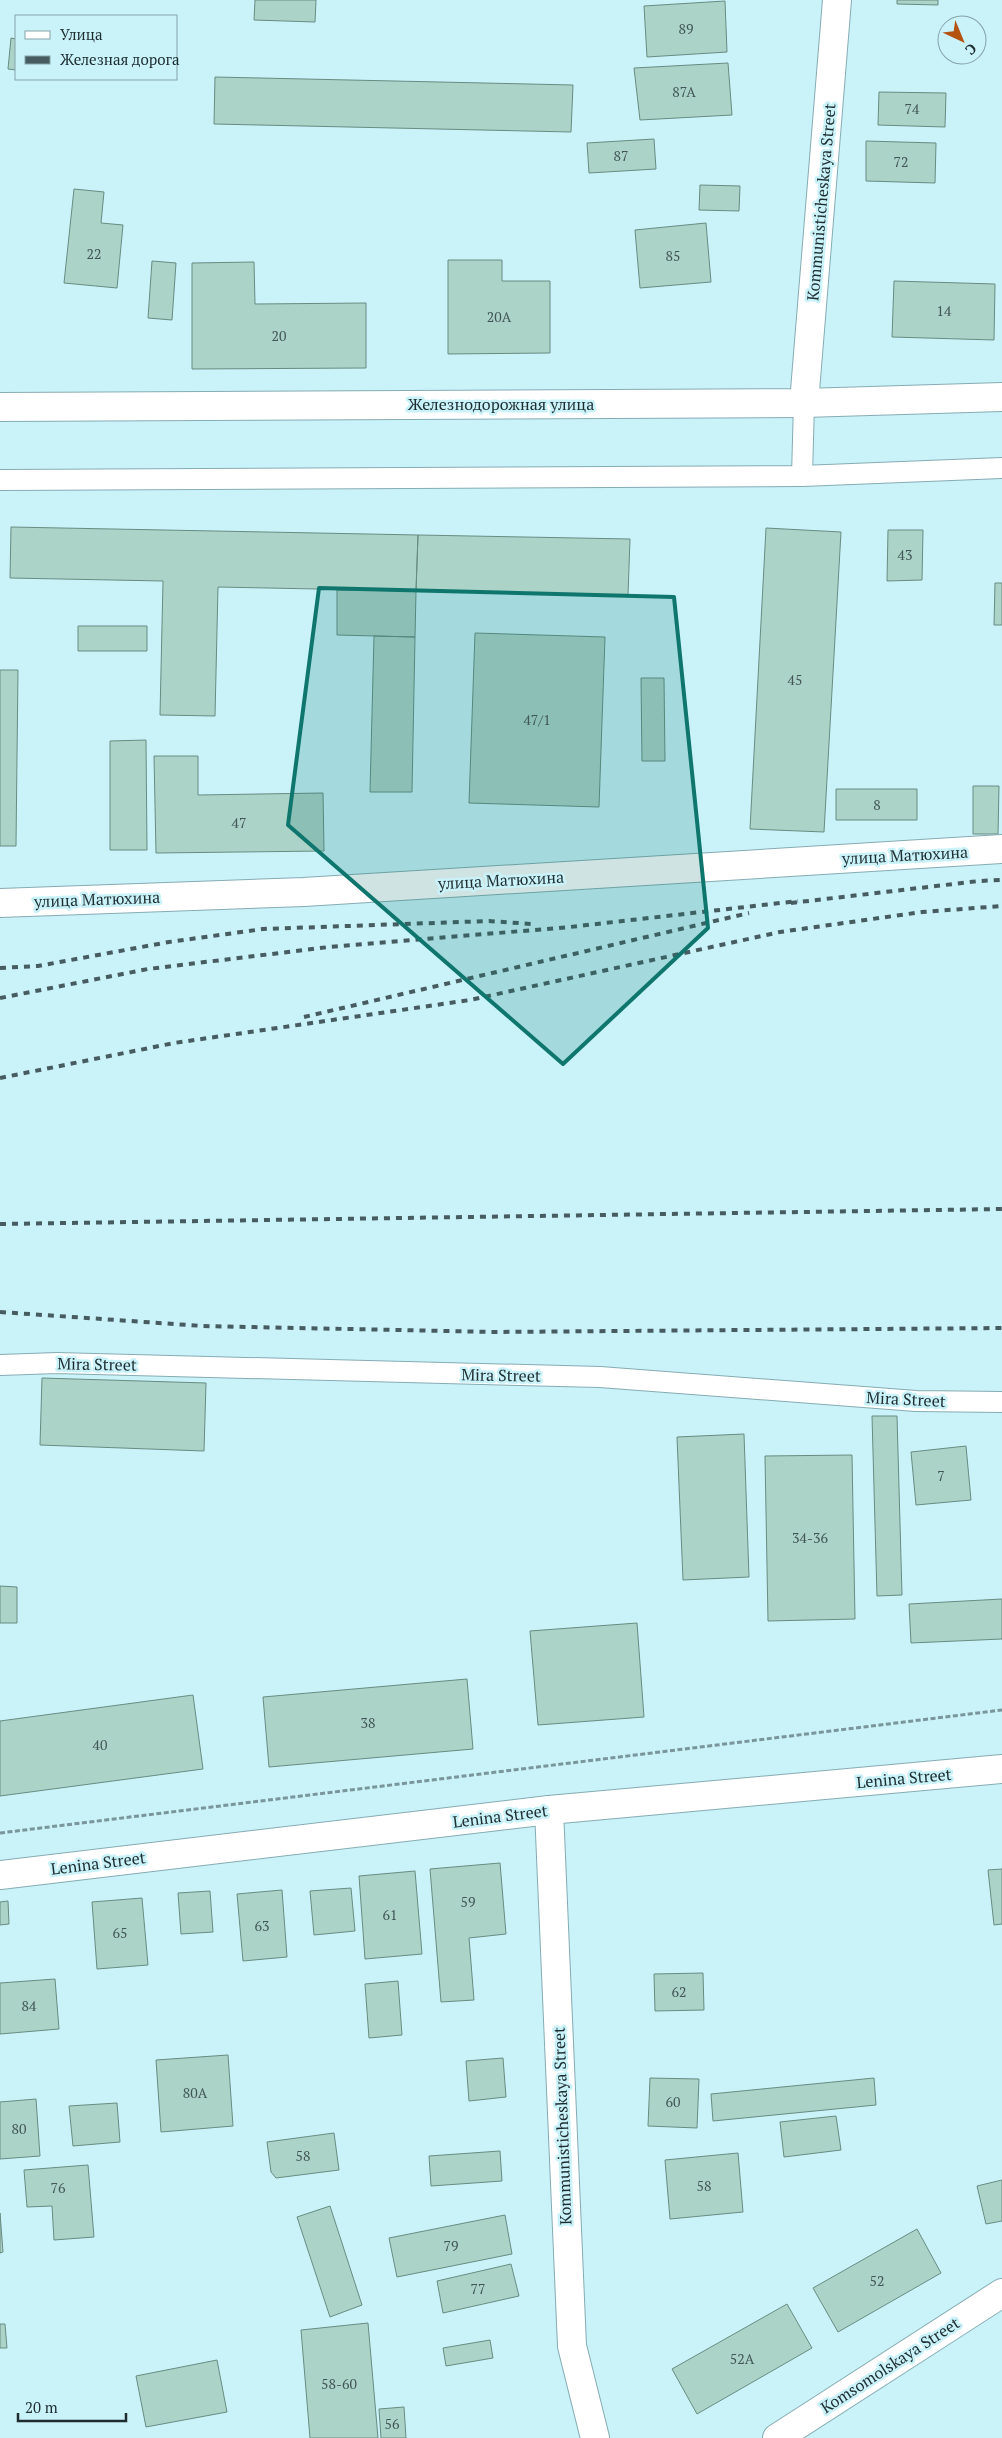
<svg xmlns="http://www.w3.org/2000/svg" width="1002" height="2438" font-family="'PT Serif',serif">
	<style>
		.building { fill: #acd3c8; stroke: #688c82 }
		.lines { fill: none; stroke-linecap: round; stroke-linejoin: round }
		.service-casing { stroke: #85acb2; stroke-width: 22 }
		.minor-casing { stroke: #85acb2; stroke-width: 30 }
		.tertiary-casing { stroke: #85acb2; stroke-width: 30 }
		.path { stroke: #79969b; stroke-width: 3; stroke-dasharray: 5 2.5; stroke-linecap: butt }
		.service { stroke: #fff; stroke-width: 20 }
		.minor { stroke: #fff; stroke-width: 28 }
		.tertiary { stroke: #fff; stroke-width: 28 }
		.rail { stroke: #465c60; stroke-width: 4; stroke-dasharray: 6 6; stroke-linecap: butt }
		.marked { fill: #0f766e; fill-opacity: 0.2; stroke: #0f766e; stroke-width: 4; stroke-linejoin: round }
		.labels { text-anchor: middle; stroke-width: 5; stroke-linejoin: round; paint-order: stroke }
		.number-label { font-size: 14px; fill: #415656 }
		.street-label { font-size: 16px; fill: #1d2d30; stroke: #caf2f9 }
	</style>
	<rect width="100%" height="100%" fill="#caf2f9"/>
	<!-- building -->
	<path class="building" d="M255 0H316L315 22 254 20Z
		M897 0H938V5L897 4Z
		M725 1 727 52 647 57 644 6Z
		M11 38 16 39V70L8 69Z
		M728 63 732 115 640 120 634 68Z
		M215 77 573 85 571 132 214 124Z
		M879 92 946 93 945 127 878 125Z
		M654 139 656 169 589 173 587 143Z
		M866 141 936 143 935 183 866 181Z
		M700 185 740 186 739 211 699 210Z
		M74 189 104 192 101 223 123 225 117 288 64 283Z
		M706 223 711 282 640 288 635 230Z
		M448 260H502V281H550V353L448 354Z
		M152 261 176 263 172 320 148 318Z
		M254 262 255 304 366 303V368L192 369V263Z
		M894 281 995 284 994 340 892 337Z
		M11 527 418 535 416 591 218 587 215 716 160 715 163 581 10 578Z
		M766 528 841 532 824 832 750 829Z
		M888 530H923L922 580 887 581Z
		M418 535 630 539 628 595 416 591Z
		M995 583H1002V625H994Z
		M337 590 416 591 415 637 337 635Z
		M78 626H147V651H78Z
		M475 633 605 637 599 807 469 803Z
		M374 636 415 637 412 792H370Z
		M0 670H18L16 846H0Z
		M641 678H664L665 761H642Z
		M146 740 147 850H110V741Z
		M154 756H198V795L323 793 324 851 156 853Z
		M973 786H999L998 834H973Z
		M836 789H917V820H836Z
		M42 1378 206 1383 204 1451 40 1445Z
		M872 1416H897L902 1595 877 1596Z
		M744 1434 749 1577 683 1580 677 1437Z
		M966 1446 971 1500 916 1505 911 1452Z
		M852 1455 855 1619 768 1621 765 1456Z
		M0 1586 17 1587V1623H0Z
		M1002 1599V1639L911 1643 909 1604Z
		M637 1623 644 1717 538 1725 530 1631Z
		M467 1679 473 1749 269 1767 263 1697Z
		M193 1695 203 1769 0 1796V1721Z
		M500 1863 506 1934 469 1938 474 2000 441 2002 430 1869Z
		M1002 1869V1924L994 1925 988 1870Z
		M415 1871 422 1954 365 1959 359 1876Z
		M351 1888 355 1931 314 1935 310 1891Z
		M282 1890 287 1957 243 1961 237 1894Z
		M210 1891 213 1932 181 1934 178 1893Z
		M142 1898 148 1965 97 1969 92 1902Z
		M8 1901 9 1924 0 1925V1902Z
		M703 1973 704 2010 655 2011 654 1974Z
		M55 1979 59 2029 0 2034V1983Z
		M398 1981 402 2035 369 2038 365 1984Z
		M228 2055 233 2126 161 2132 156 2060Z
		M503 2058 506 2097 469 2101 466 2061Z
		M650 2078 699 2079 697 2128 648 2126Z
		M874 2078 876 2105 713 2121 711 2094Z
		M36 2099 40 2156 0 2159V2102Z
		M117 2103 120 2142 73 2146 69 2106Z
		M836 2116 841 2150 784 2157 780 2122Z
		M334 2133 339 2170 276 2178 271 2172 267 2142Z
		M500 2151 502 2181 431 2186 429 2156Z
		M738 2153 743 2212 670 2219 665 2160Z
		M88 2165 94 2237 54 2240 52 2206 27 2207 24 2170Z
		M1002 2180V2221L986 2224 977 2186Z
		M330 2206 362 2305 330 2317 297 2217Z
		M0 2213 3 2252 0 2253Z
		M505 2215 512 2254 397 2277 389 2238Z
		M917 2229 941 2273 838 2332 813 2288Z
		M511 2264 519 2296 443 2313 437 2281Z
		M787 2304 812 2348 697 2414 672 2369Z
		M368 2323 378 2438H310L301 2330Z
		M0 2324H5L7 2348H0Z
		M490 2340 493 2358 446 2366 443 2348Z
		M217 2360 227 2412 146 2427 136 2376Z
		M404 2407 406 2438H381L379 2409Z"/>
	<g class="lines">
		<defs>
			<path id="service" d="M802 476 804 403
				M0 480 802 476 1002 468
				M0 1365 57 1363 600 1377 916 1401 1002 1402"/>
			<path id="minor" d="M0 903 304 892 1002 849
				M549 1810 572 2346 595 2438
				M777 2438 1002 2293"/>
			<path id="tertiary" d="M804 403 837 0
				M0 407 804 403 1002 397
				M0 1875 549 1810 1002 1769"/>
		</defs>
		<!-- service casing -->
		<use href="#service" class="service-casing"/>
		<!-- minor casing -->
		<use href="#minor" class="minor-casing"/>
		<!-- tertiary casing -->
		<use href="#tertiary" class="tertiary-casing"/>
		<!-- path -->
		<path class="path" d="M0 1833 1002 1710"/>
		<!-- service -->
		<use href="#service" class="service"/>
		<!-- minor -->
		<use href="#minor" class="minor"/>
		<!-- tertiary -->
		<use href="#tertiary" class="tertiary"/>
		<!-- rail -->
		<path class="rail" d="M791 903 979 881 1002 880
			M0 968 38 966 169 942 263 929 489 921 532 924
			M0 998 148 969 329 947 570 927 798 901
			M304 1017 749 913
			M0 1078 174 1043 470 1000 780 932 922 912 1002 906
			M0 1224 1002 1209
			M0 1312 203 1326 492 1332 1002 1328"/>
	</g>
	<!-- marked area -->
	<path class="marked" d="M319 588 674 597 708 928 563 1064 288 825Z"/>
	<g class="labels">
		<!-- number labels -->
		<g class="number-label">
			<text x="686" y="34">89</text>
			<text x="684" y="97">87А</text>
			<text x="912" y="114">74</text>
			<text x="621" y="161">87</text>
			<text x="901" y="167">72</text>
			<text x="94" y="259">22</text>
			<text x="673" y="261">85</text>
			<text x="944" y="316">14</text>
			<text x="499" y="322">20А</text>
			<text x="279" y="341">20</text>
			<text x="905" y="560">43</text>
			<text x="795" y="685">45</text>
			<text x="537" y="725">47/1</text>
			<text x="877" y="810">8</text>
			<text x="239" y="828">47</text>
			<text x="941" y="1481">7</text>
			<text x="810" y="1543">34-36</text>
			<text x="368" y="1728">38</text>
			<text x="100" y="1750">40</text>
			<text x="468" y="1907">59</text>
			<text x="390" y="1920">61</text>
			<text x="262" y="1931">63</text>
			<text x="120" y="1938">65</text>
			<text x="679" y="1997">62</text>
			<text x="29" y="2011">84</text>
			<text x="195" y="2098">80А</text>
			<text x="673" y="2107">60</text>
			<text x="19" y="2134">80</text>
			<text x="303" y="2161">58</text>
			<text x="704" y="2191">58</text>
			<text x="58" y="2193">76</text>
			<text x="451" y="2251">79</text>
			<text x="877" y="2286">52</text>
			<text x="478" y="2294">77</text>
			<text x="742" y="2364">52А</text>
			<text x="339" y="2389">58-60</text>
			<text x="392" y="2429">56</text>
		</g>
		<!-- street labels -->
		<g class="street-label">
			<text transform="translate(821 202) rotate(-85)" y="6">Kommunisticheskaya Street</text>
			<text x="501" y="410">Железнодорожная улица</text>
			<text transform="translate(905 855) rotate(-3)" y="6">улица Матюхина</text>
			<text transform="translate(501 880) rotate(-3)" y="6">улица Матюхина</text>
			<text transform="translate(97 899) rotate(-2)" y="6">улица Матюхина</text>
			<text transform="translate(97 1364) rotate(1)" y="6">Mira Street</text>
			<text transform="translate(501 1375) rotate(1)" y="6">Mira Street</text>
			<text transform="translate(906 1399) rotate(3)" y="6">Mira Street</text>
			<text transform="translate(904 1778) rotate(-5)" y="6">Lenina Street</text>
			<text transform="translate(500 1816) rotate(-7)" y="6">Lenina Street</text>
			<text transform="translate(98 1863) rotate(-7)" y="6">Lenina Street</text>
			<text transform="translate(562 2126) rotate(-92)" y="6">Kommunisticheskaya Street</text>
			<text transform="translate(890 2365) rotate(-33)" y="6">Komsomolskaya Street</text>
		</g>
	</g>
	<!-- legend -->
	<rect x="15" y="15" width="162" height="65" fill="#caf2f9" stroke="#85a3a9"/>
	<rect x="25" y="31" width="25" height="8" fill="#ffffff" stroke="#85a3a9"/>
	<text x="60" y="40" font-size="15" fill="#1d2d30">Улица</text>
	<rect x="25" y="56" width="25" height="8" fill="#465c60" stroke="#85a3a9"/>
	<text x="60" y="65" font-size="15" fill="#1d2d30">Железная дорога</text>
	<!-- north arrow -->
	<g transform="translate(962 40) rotate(136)"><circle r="24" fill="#caf2f9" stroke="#85a3a9"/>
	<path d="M0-4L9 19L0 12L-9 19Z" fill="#b55411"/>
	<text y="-8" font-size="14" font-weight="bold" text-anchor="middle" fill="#1d2d30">С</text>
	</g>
	<!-- scale -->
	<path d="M18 2413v8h108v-8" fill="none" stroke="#1d2d30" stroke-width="2.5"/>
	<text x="25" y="2413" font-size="15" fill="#1d2d30" stroke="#caf2f9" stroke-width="4" paint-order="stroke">20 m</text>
</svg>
